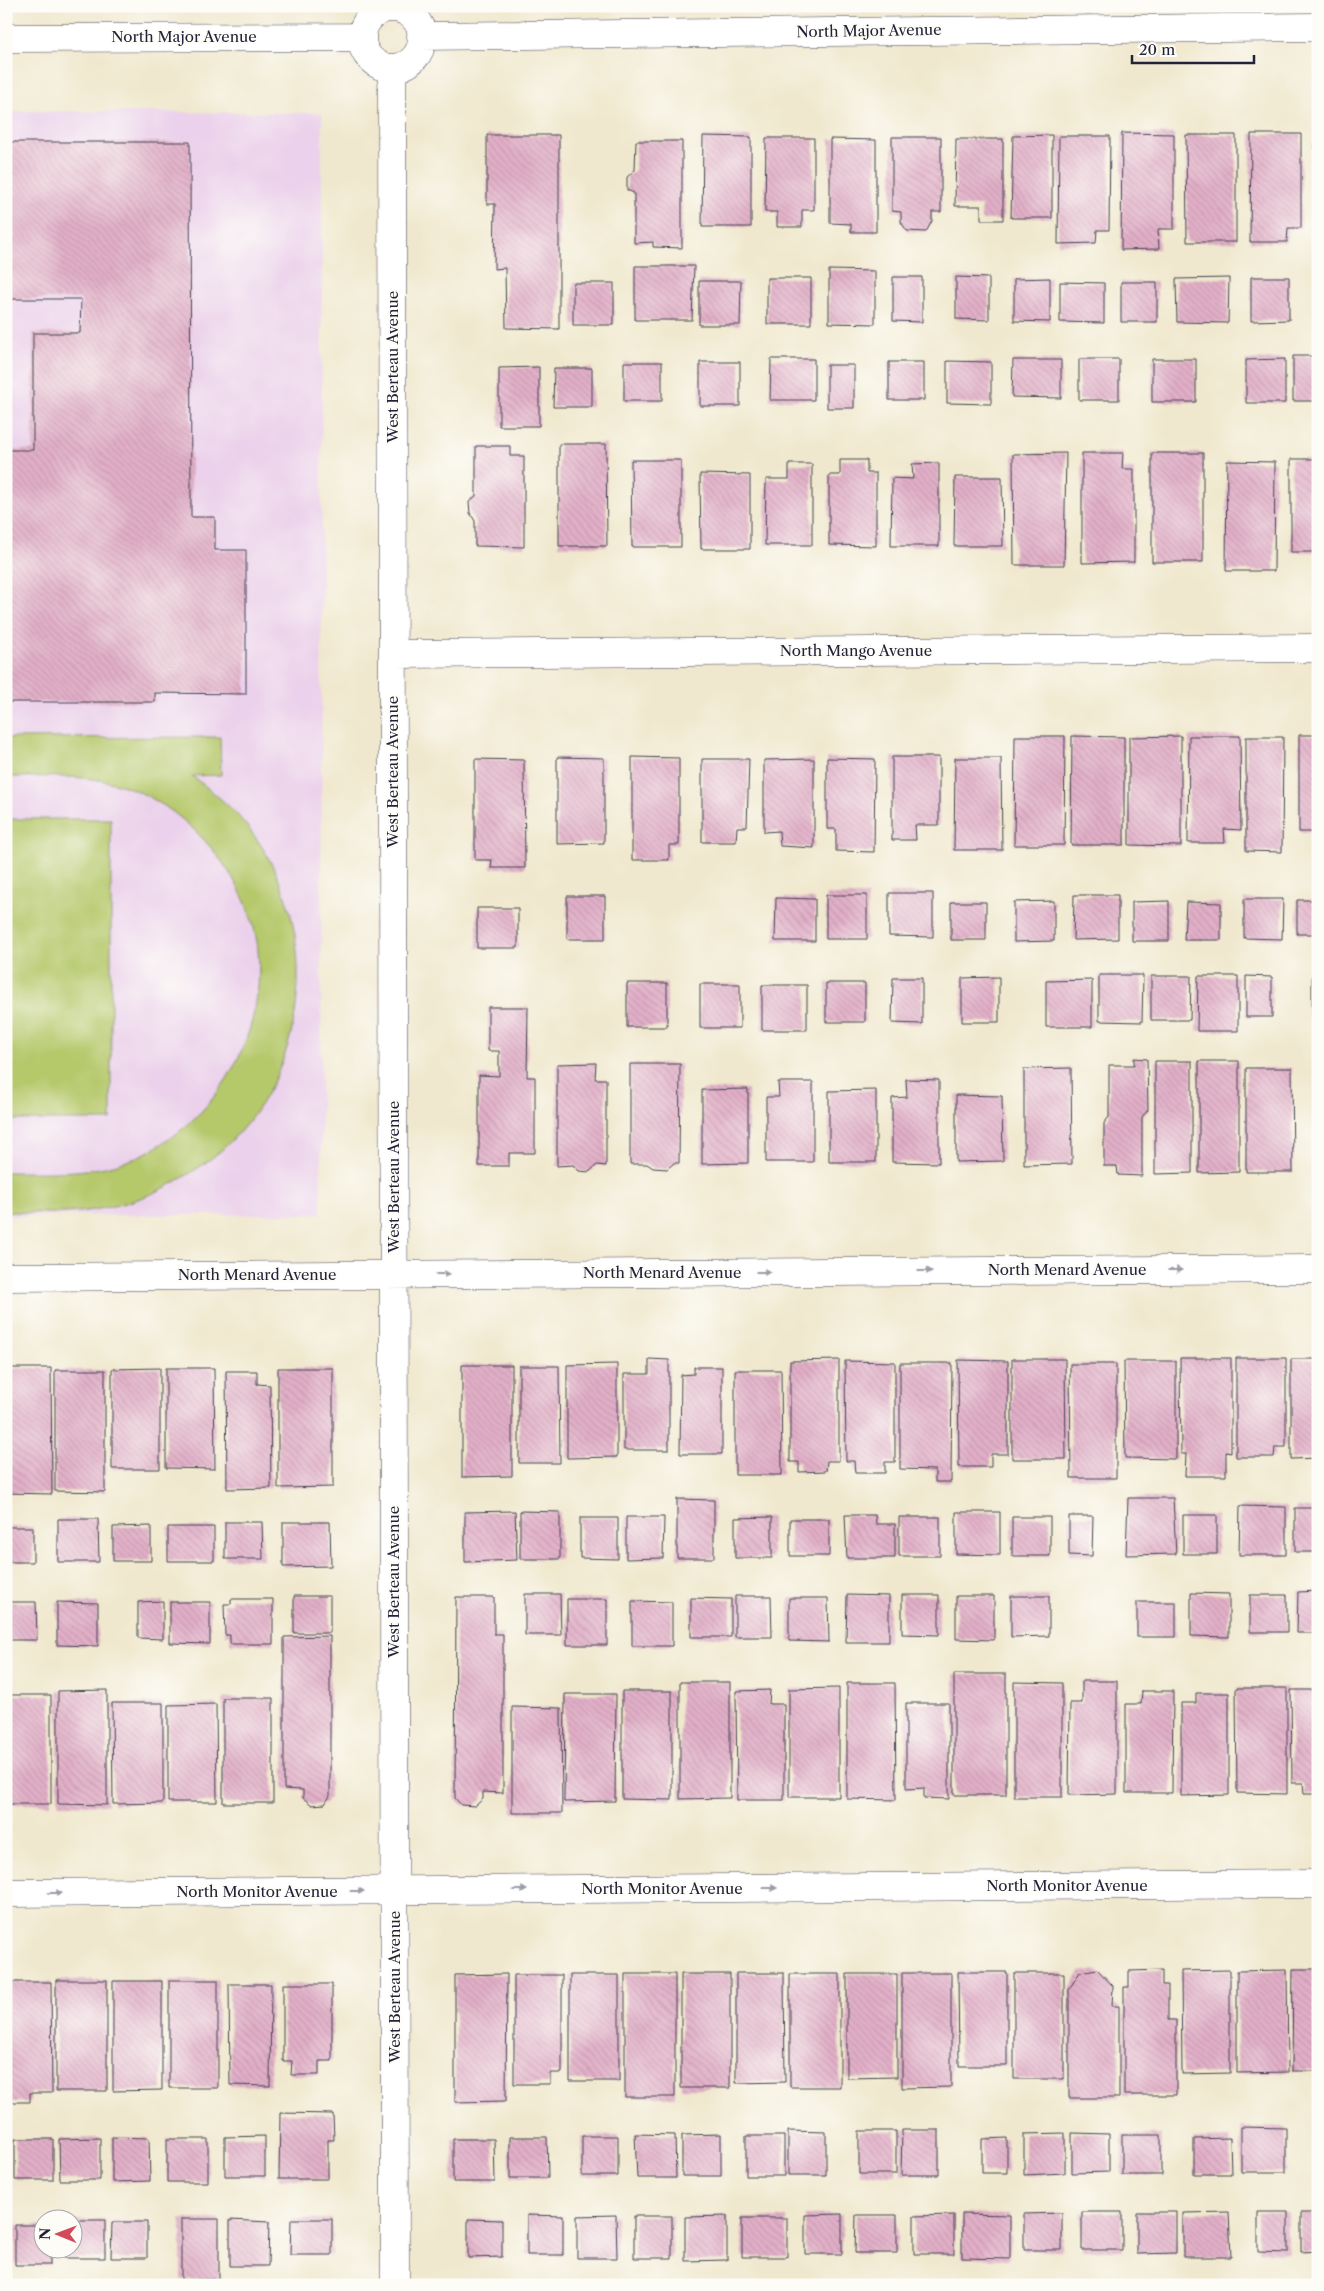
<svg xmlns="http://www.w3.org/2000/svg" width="1324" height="2291" font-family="'Libre Caslon Text',serif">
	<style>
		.built { fill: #ebd1eb }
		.park { fill: #b5c86b; stroke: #6c7553 }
		.building { fill: url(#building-back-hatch) }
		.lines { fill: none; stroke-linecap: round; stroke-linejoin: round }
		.minor-casing { stroke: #414051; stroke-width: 29 }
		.minor { stroke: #fff; stroke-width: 28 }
		.oneway { fill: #9c9ca7 }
		.labels { text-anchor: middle; stroke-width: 4; stroke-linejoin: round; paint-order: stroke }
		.street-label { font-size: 15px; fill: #22223b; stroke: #fdfcf7 }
	</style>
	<defs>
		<pattern id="building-back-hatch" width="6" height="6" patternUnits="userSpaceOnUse" patternTransform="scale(1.25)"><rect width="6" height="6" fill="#e2b0c8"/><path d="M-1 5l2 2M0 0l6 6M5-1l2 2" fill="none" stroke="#c297ad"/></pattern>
	</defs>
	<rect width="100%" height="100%" fill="#fdfcf7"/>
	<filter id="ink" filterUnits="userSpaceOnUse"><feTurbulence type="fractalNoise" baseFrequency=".02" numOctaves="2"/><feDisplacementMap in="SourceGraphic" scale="10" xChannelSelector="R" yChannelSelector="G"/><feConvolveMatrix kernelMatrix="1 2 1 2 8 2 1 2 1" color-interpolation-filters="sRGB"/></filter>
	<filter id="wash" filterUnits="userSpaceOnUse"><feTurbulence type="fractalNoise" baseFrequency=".0096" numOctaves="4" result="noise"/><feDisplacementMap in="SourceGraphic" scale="20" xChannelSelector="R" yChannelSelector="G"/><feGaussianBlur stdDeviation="1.12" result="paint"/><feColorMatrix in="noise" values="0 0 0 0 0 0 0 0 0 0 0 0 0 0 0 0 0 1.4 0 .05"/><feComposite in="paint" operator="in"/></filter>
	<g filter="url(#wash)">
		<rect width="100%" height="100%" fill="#f0e8ce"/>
		<!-- built -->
		<path class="built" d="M6 111 322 113 321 1214 6 1216Z"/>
		<!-- park -->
		<path class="park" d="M220 737 221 775 192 776C209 789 226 802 240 818 320 907 317 1054 233 1139 217 1156 195 1171 175 1182 149 1198 116 1207 86 1211 60 1215 32 1212 6 1212V1172C50 1172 96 1175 137 1157 216 1122 266 1037 258 950 251 883 196 817 137 791 97 773 49 777 6 777V738Z
			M6 819H111V1120H6Z"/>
		<g id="blocks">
			<!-- building -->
			<path class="building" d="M1122 133 1174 134V229H1158L1159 249 1121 250Z
				M1315 133H1318V238H1314Z
				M1251 134H1301V228H1288L1287 242H1250Z
				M487 135H559V329L506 328 505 268 494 269 495 204H487Z
				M1052 135V218H1011L1013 136Z
				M1186 135H1236V242H1187Z
				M703 136 751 137V227H702Z
				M1059 136H1110L1109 230H1097L1096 243 1058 244Z
				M892 137H941V212H932V221L926 232 907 231 901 222V212L892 211Z
				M766 138H814V210H802V227H777V212H765Z
				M830 139 876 140V232H851V224L830 223Z
				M956 139H1003V220H981V206H955Z
				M636 141H682V248L653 247V242L634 243V193L627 190V177L635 170Z
				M6 142H190L191 517H215V550H246V694L155 693V702H6V450H33V333H80L81 299H6Z
				M635 266H694L692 320H635Z
				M829 270 875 271V324L829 323Z
				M893 277H922V322L893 321Z
				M956 277 989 278V320L956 319Z
				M1251 277H1289V320L1251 321Z
				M767 278H811V324H767Z
				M1050 278V322L1014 321V279Z
				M1229 278 1228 323 1177 322 1176 279Z
				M699 281H741L740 325H699Z
				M1060 282 1104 283V323L1060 322Z
				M1121 282H1157V322H1121Z
				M573 283H614V325H573Z
				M1293 356H1318V401H1293Z
				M771 359H814V400H770Z
				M1079 359H1119V400H1079Z
				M1152 359H1196V402H1152Z
				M1285 359V403H1246V360Z
				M1013 360H1061V398L1012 397Z
				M947 361 991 362V404L947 403Z
				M624 362H662V401H624Z
				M700 362H740V406H700Z
				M889 362H924V400H889Z
				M827 365H854V408H827Z
				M539 367V426H499V368Z
				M554 368H592V407H553Z
				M559 444H606L607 546H559Z
				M476 446H510V456H524V547L475 546V521L470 513 469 502 476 496Z
				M1066 453 1064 565H1014L1013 454Z
				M1082 453H1123L1122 469H1134V562L1082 563Z
				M1152 453H1203V562H1152Z
				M1291 459H1318V552H1291Z
				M631 460H681V547H632Z
				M840 460H867V473H876V546L829 545V475H840Z
				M1227 461 1275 462 1274 571H1226Z
				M939 463V546H891L892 478 913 479 912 464Z
				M789 464H812V545H765L766 479H789Z
				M700 474 750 475V549H701Z
				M955 477H1002L1003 546H954Z
				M1299 735H1318V832H1299Z
				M1015 736H1065L1064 845H1014Z
				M1072 736 1124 737V845H1071Z
				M1181 736V846L1129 845V737Z
				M1189 736H1240L1241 830 1224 829 1225 843H1188Z
				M1246 737H1283L1282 852 1246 851Z
				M557 757 604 758V843L557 844Z
				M632 757 679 758V845H669V860H632Z
				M892 757H939V825H915L916 840H892Z
				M827 758 875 759 874 852 836 851V829H827Z
				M955 758H1001L1002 850H954Z
				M475 759 524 760 525 868H491L492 860H475Z
				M702 759H749L747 827H737L736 842H702Z
				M814 759V848L780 846 779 831 764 832V760Z
				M889 893H933V937L889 936Z
				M826 895H867V939H826Z
				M1074 895H1118V939L1073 940Z
				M567 896H605V939H567Z
				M776 898 815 899V941H775Z
				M1244 899H1283L1282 939 1244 938Z
				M1297 900H1318V934H1297Z
				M1054 901V941L1014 942V902Z
				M1169 901V941H1132V902Z
				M951 902H986V940H951Z
				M1186 902 1221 903V940H1184Z
				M477 908H518V948H477Z
				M1312 974H1318V1021H1312Z
				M1099 975H1143L1142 1022 1099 1021Z
				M1151 976H1191L1190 1020H1151Z
				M1198 976H1238V1031H1197Z
				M1246 976 1272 977V1017H1246Z
				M999 977V1022H962V978Z
				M893 978H922V1024L892 1023Z
				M1092 980V1027H1046V981Z
				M627 983H667V1027H627Z
				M826 983H865V1022H826Z
				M700 984H740V1028H700Z
				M762 985H807V1030H762Z
				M488 1007H528L527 1077H535V1153H509V1166H479V1075L499 1076V1051H488Z
				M1134 1058 1147 1059 1148 1110 1142 1117V1176L1118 1175 1117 1166H1104V1123L1109 1117V1065H1134Z
				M1155 1061H1192V1173L1155 1174Z
				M1199 1061H1239V1172L1199 1173Z
				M596 1063 595 1079H606V1166L597 1165 589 1172 579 1171 573 1165 557 1166V1064Z
				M630 1064H680L679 1163H674L667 1169 653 1168 647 1164H630Z
				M1071 1068 1072 1164 1024 1165V1069Z
				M1246 1068H1292L1293 1172H1246Z
				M906 1079 939 1080V1163L892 1162V1098L907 1097Z
				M778 1082H813V1162H766V1097H779Z
				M748 1089V1163L702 1164V1090Z
				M876 1090V1162H829V1091Z
				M956 1095 1002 1096 1003 1161 956 1162Z
				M1180 1358H1231V1453L1226 1452V1476H1185L1186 1454H1181Z
				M1236 1358H1286V1447H1275L1274 1457H1236Z
				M649 1359 669 1360V1450H624V1374H649Z
				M1012 1359H1065L1066 1459H1012Z
				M1291 1359H1318V1458L1291 1459Z
				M839 1360V1461H827L826 1471 799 1472V1462H790V1361Z
				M958 1360 1008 1361V1454H991V1467H959Z
				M845 1361 895 1362V1462H885V1473H855L854 1461H846Z
				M1124 1361H1176V1459L1125 1458Z
				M900 1363H952L951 1482H935V1470L900 1469Z
				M617 1364V1457L567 1458V1365Z
				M1070 1364H1116V1478H1071Z
				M462 1365H512V1476L462 1477Z
				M519 1366H559L560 1463H519Z
				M694 1367H722V1454H680L681 1375 694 1374Z
				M8 1368H51L52 1494 6 1493Z
				M160 1368V1469H112V1369Z
				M166 1368H214L215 1469 166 1468Z
				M278 1368H333V1487L278 1488Z
				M55 1370H105V1492L55 1491Z
				M735 1370H781L782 1475H735Z
				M226 1371H257V1384L270 1385 271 1488 227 1489Z
				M1128 1498H1173L1176 1554 1126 1555Z
				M677 1499 714 1500V1558H677Z
				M1240 1506 1286 1507V1555H1239Z
				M1295 1508H1318V1552H1295Z
				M515 1511 517 1560 465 1562V1512Z
				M520 1511 560 1512V1559H520Z
				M956 1512H1000V1555L956 1554Z
				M845 1515H875L876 1524H895V1558H847Z
				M1183 1515H1217V1554H1183Z
				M1069 1516H1093L1092 1556 1069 1555Z
				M626 1517H664L663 1558 626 1559Z
				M772 1517V1558H735V1518Z
				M899 1517H940V1556H899Z
				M1012 1517H1050V1556H1012Z
				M580 1518H618V1559L580 1558Z
				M58 1519H98L99 1562H58Z
				M790 1519H829V1556H790Z
				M225 1522H262L263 1559H225Z
				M283 1522H330L331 1566 283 1567Z
				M151 1526V1561H113V1527Z
				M6 1527H33V1562H6Z
				M168 1527H214V1561H168Z
				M1318 1591V1633H1297L1298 1592Z
				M1191 1593 1229 1594V1637L1191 1636Z
				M525 1594H560L561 1635H525Z
				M847 1595 889 1596V1642H846Z
				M902 1595H939V1635L902 1634Z
				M1250 1595H1287V1632H1250Z
				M294 1596H330V1633H294Z
				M735 1596H771L772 1637H735Z
				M956 1596H994V1640L956 1639Z
				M1011 1596H1049V1636L1011 1637Z
				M456 1597H494V1634H503V1793L483 1792V1799L475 1806 461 1805 455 1798Z
				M691 1598 731 1599V1637H691Z
				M789 1598H828L829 1642 789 1641Z
				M231 1599H273V1644H230V1635H225L224 1604H231Z
				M567 1599H607V1645H567Z
				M163 1601V1639L138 1638V1602Z
				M632 1601 672 1602V1646H632Z
				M6 1602H36L37 1640H6Z
				M57 1602 98 1603V1646L57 1645Z
				M170 1602H210V1644L170 1643Z
				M1137 1602H1176V1637H1137Z
				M330 1636V1796L325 1804 312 1805 303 1798V1790L284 1789V1637Z
				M954 1674H1006V1795H954Z
				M1082 1681H1117V1794L1069 1795 1070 1703H1082Z
				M680 1682H730V1798L680 1799Z
				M1014 1682 1062 1683V1797H1014Z
				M847 1683H895L896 1800 847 1799Z
				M839 1688V1797H789V1689Z
				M1236 1688H1287V1794L1237 1793Z
				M107 1690V1805L58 1804V1691Z
				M770 1690 769 1704H784V1800H737L736 1691Z
				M1291 1690H1318V1794H1304L1303 1783H1292Z
				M622 1691H672V1800L622 1799Z
				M1142 1691H1173L1172 1793H1126V1704H1141Z
				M1196 1693H1229V1795L1181 1796V1703H1196Z
				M565 1694H616L615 1801 564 1802Z
				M6 1695H51V1804H6Z
				M223 1698H273V1803H223Z
				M112 1703H163V1803L113 1804Z
				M906 1703H949V1799L924 1798V1788L906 1789Z
				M216 1704 217 1802H168V1705Z
				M512 1707 561 1708 562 1813H512Z
				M1097 1969 1113 1986 1112 2006H1119V2098H1069V1989L1080 1972Z
				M1293 1969H1318V2071H1292Z
				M1162 1970V1985H1168V2020H1176V2095H1124V1987H1129V1971Z
				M1230 1970V2073L1182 2074 1181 1971Z
				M1287 1970 1288 2072 1237 2073V1971Z
				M958 1972H1007V2066H959Z
				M736 1973H784L785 2082 736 2083Z
				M902 1973H951V2087L902 2088Z
				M1014 1973H1064V2079H1014Z
				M507 1974 506 2101 455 2102V1975Z
				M625 1974H675V2097H625Z
				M681 1974H730V2088H681Z
				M790 1974H840V2087H790Z
				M847 1974H897V2077L847 2078Z
				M514 1975H562V2073H550V2084H514Z
				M570 1975H619V2081H570Z
				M56 1980H107V2091H56Z
				M169 1980H218V2088H169Z
				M113 1981H162V2090L113 2091Z
				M6 1982H51L52 2093H30V2102H6Z
				M229 1984H271L270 2086 230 2085Z
				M283 1984H332V2061H319V2075H291L292 2061H283Z
				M280 2113 333 2114 334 2140H328V2179H279Z
				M1241 2127 1286 2128V2172H1241Z
				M902 2130H939V2175H901Z
				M788 2131 826 2132V2175H788Z
				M859 2131H896V2174H859Z
				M1065 2133V2173L1024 2175V2134Z
				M1072 2133 1109 2134V2172L1072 2173Z
				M635 2134 675 2135 676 2178H637Z
				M721 2134V2176H682V2135Z
				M1122 2135H1161V2175H1122Z
				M265 2136V2176H225V2137Z
				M582 2136H618V2176H582Z
				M746 2136H784V2176H746Z
				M112 2137 149 2138 150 2181 112 2182Z
				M510 2137H547L548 2178H510Z
				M100 2138V2180H60L59 2139Z
				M1007 2138V2173H982V2139Z
				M1230 2138 1231 2174H1194V2139Z
				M15 2139H53V2180H15Z
				M167 2139H208V2182H167Z
				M453 2139H494L495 2182H453Z
				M1082 2212H1122V2250H1082Z
				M1137 2212H1176V2253L1137 2254Z
				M1229 2212 1231 2257H1183V2213Z
				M1258 2212H1288V2253L1258 2252Z
				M1062 2213V2250H1024V2214Z
				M1301 2213H1318V2251L1301 2252Z
				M842 2214V2254H805V2215Z
				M962 2214 1010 2215V2259L962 2258Z
				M527 2215 563 2216V2255H527Z
				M616 2215 617 2258H577V2216Z
				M856 2215H897V2253H855Z
				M954 2215V2254H914V2216Z
				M634 2216H672V2258H634Z
				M727 2216V2260L685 2261V2217Z
				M742 2218H787V2257H742Z
				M181 2219H219V2279L181 2280Z
				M291 2219H332V2255H290Z
				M468 2219 502 2220V2257L468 2258Z
				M72 2220H105V2258H65V2248H72Z
				M230 2220 269 2222 268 2266H230Z
				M112 2222H147V2258H111Z
				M15 2225H42V2248H50V2265H15Z"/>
		</g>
	</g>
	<g filter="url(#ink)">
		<use href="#blocks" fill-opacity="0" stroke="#414051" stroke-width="1"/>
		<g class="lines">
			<defs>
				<path id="minor" d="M362 38a30 30 0 1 1 60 0a30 30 0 1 1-60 0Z
					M421 36 1318 27
					M6 38 362 37
					M392 69 395 2285
					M393 654 1318 648
					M6 1277 1318 1269
					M6 1893 1318 1884"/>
			</defs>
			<!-- minor casing -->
			<use href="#minor" class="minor-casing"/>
			<!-- minor -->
			<use href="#minor" class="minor"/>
		</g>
		<!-- one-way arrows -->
		<defs><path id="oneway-solid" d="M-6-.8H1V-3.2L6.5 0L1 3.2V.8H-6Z" transform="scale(1.25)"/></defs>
		<g class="oneway">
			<use href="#oneway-solid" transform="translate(1175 1270)"/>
			<use href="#oneway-solid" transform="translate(925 1271)"/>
			<use href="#oneway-solid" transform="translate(763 1272)"/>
			<use href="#oneway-solid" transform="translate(443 1274)"/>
			<use href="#oneway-solid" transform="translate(770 1888)"/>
			<use href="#oneway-solid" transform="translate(520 1890)"/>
			<use href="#oneway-solid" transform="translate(357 1891)"/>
			<use href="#oneway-solid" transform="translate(55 1893)"/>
		</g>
	</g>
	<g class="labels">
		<!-- street labels -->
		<g class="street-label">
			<text transform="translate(869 31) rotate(-1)" y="5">North Major Avenue</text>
			<text x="184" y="42">North Major Avenue</text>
			<text transform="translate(393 367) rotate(-90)" y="5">West Berteau Avenue</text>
			<text x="856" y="656">North Mango Avenue</text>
			<text transform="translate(393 772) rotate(-90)" y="5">West Berteau Avenue</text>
			<text transform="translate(394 1177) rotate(-90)" y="5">West Berteau Avenue</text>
			<text x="1067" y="1275">North Menard Avenue</text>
			<text x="662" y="1278">North Menard Avenue</text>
			<text x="257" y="1280">North Menard Avenue</text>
			<text transform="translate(394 1582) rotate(-90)" y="5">West Berteau Avenue</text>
			<text x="1067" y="1891">North Monitor Avenue</text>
			<text x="662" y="1894">North Monitor Avenue</text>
			<text x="257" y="1897">North Monitor Avenue</text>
			<text transform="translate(395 1987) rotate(-90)" y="5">West Berteau Avenue</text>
		</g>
	</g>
	<!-- margin -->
	<rect width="1324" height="2291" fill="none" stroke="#fdfcf7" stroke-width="25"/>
	<!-- north arrow -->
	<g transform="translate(58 2234) rotate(271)"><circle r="24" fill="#fdfcf7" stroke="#a5a5ac"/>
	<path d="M0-4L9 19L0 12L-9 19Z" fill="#d1495b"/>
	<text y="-8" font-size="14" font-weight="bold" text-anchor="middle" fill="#22223b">N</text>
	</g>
	<!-- scale -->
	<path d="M1132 55v8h122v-8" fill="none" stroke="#22223b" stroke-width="2.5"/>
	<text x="1139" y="55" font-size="15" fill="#22223b" stroke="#fdfcf7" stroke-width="4" paint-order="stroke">20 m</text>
</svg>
